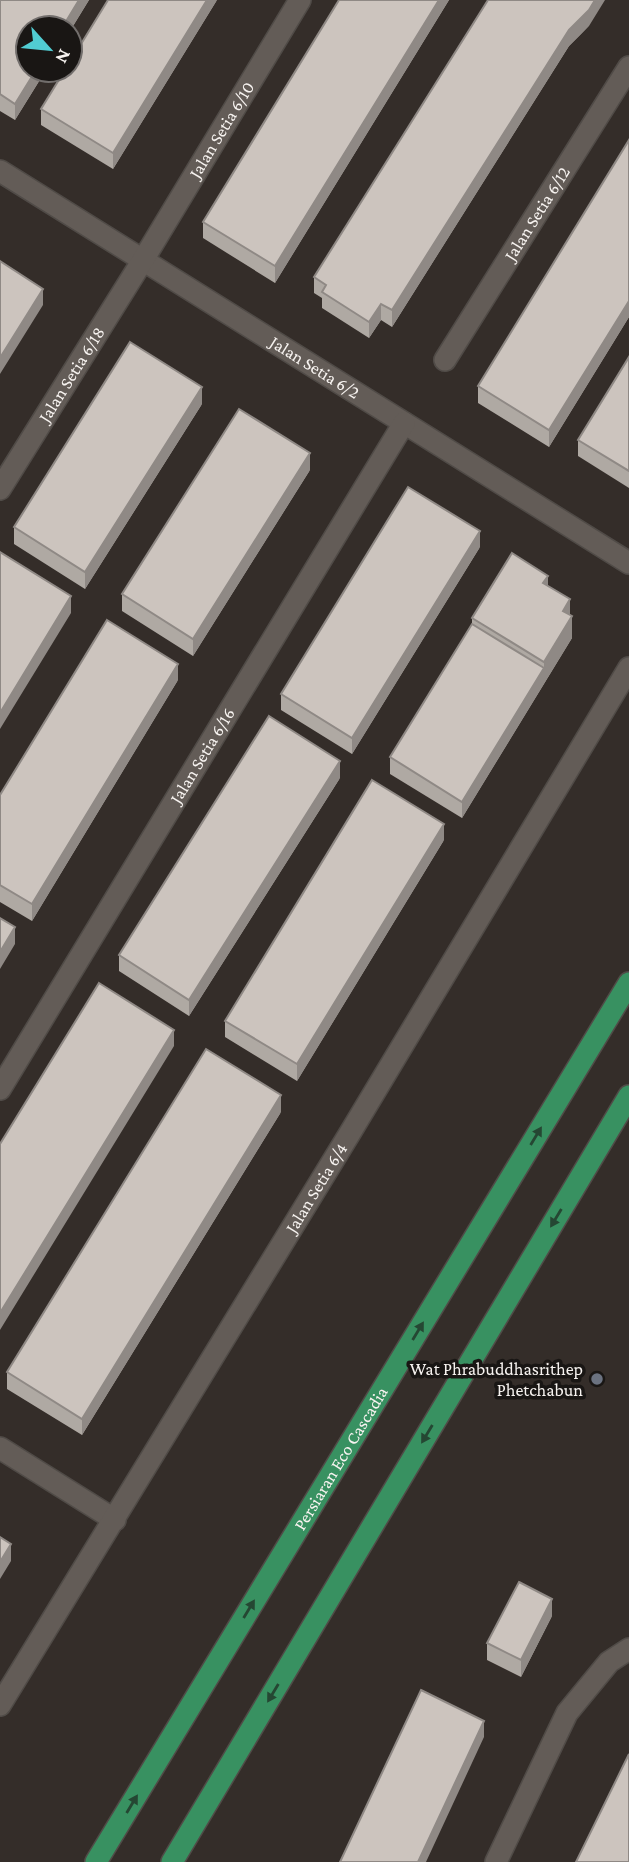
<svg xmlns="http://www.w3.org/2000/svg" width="629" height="1862" font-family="'Crimson Pro',serif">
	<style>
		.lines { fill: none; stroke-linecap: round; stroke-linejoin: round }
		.minor-casing { stroke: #504b47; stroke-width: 24 }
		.major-casing { stroke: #504b47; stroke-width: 24 }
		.minor { stroke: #635c57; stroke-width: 21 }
		.major { stroke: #389161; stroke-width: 21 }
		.wall { fill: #afa9a3 }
		.shaded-wall { fill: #8f8985 }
		.building { fill: #ccc4be; stroke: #8f8985; stroke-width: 2 }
		.oneway { fill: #254733 }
		.worship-dot { fill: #6b7280; stroke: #191614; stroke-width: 2.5 }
		.labels { text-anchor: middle; stroke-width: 7; stroke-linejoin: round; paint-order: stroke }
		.street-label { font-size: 18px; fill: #f7f3f0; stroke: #191614 }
		.poi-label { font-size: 18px; fill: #f7f3f0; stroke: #191614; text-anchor: end }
	</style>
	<rect width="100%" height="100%" fill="#342d29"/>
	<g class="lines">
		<defs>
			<g id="minor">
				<path id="s1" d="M0 171 629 563"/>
				<path id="s2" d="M445 360 629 67"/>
				<path id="s3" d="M0 489 143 260 300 0"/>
				<path id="s4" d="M0 1089 404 423"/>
				<path d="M0 1448 115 1520"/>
				<path id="s5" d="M0 1705 350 1133 629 668"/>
				<path d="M496 1862 567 1713 609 1662 629 1649"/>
			</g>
			<g id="major">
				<path id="s6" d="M96 1862 629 983"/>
				<path d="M172 1862 629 1096"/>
			</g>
		</defs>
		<!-- minor casing -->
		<use href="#minor" class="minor-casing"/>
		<!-- major casing -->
		<use href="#major" class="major-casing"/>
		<!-- minor -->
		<use href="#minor" class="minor"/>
		<!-- major -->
		<use href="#major" class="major"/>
	</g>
	<!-- wall -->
	<path class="wall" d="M0 0H89L70 31V28L28 70H46L15 120 0 111Z
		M217 0 113 169 41 125V109Z
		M339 0H449L275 283 203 238V222Z
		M589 26 569 46 392 327 381 320 369 338 322 308V298L314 293V277Z
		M629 140V317L549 447 478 403V386Z
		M629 357V488L578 456V440Z
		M202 404 85 589 14 544V527Z
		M310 470 193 656 122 611V594Z
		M480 547 352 754 281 710V694Z
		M548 586 570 615 572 638 462 818 390 774V757L472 624V618Z
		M178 680 32 921 0 902V795Z
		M340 778 189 1016 119 971V955Z
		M444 840 297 1081 225 1037V1021Z
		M281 1112 82 1435 7 1389V1372Z
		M552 1616 521 1677 487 1660V1643Z"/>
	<!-- shaded-wall -->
	<path class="shaded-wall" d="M79 0H89L70 31V28H62Z
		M207 0H217L113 169V153Z
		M439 0H449L275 283V266Z
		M595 0H605L589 26 569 46 392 327V310L569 30Z
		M36 70H46L15 120V104Z
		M43 289V305L0 374V358Z
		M629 301V317L549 447V430Z
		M381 304V320L369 338V322Z
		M202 387V404L85 589V572Z
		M310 453V470L193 656V639Z
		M480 531V547L352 754V738Z
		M548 576V598L543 583Z
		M71 596V613L0 729V713Z
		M570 599V619L572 616V638L462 818V802L544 668V662L563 611Z
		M178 664V680L32 921V904Z
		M340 761V778L189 1016V1000Z
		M444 824V840L297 1081V1064Z
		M15 927V944L0 969V952Z
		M174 1030V1046L0 1330V1313Z
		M281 1095V1112L82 1435V1419Z
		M11 1544V1561L0 1579V1562Z
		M552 1599V1616L521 1677V1660Z
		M484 1721V1737L426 1862H418Z"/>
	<!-- building -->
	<path class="building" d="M0 0H79L62 28H28V70H36L15 104 0 94Z
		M108 0H207L113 153 41 109 65 70H70V62Z
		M339 0H439L275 266 203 222Z
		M488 0H595L589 10 569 30 392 310 381 304 369 322 322 292 326 285 314 277Z
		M629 140V301L549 430 478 386Z
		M0 261 43 289 0 358Z
		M130 342 202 387 85 572 14 527Z
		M629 357V471L578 440Z
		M239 409 310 453 193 639 122 594Z
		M408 487 480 531 352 738 281 694Z
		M0 552 71 596 0 713Z
		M512 553 548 576 543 583 570 599 563 611 572 616 544 662 472 618Z
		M107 620 178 664 32 904 0 885V795Z
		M472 624 544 668 462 802 390 757Z
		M269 716 340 761 189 1000 119 955Z
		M372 780 444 824 297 1064 225 1021Z
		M0 918 15 927 0 952Z
		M99 983 174 1030 0 1313V1144Z
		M206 1049 281 1095 82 1419 7 1372Z
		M0 1537 11 1544 0 1562Z
		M519 1582 552 1599 521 1660 487 1643Z
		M421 1690 484 1721 418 1862H340Z
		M629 1754V1862H576Z"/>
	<!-- one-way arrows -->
	<defs><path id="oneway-solid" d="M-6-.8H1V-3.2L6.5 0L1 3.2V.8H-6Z" transform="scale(1.75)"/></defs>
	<g class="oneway">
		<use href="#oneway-solid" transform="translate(536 1136) rotate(-59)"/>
		<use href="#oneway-solid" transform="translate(556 1218) rotate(121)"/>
		<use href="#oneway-solid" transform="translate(418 1331) rotate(-59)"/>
		<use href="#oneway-solid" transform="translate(427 1434) rotate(121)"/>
		<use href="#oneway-solid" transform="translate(249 1609) rotate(-59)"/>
		<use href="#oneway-solid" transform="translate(273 1693) rotate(121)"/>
		<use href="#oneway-solid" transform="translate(132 1804) rotate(-59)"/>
	</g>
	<!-- markers -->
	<circle class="worship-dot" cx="597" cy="1379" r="7"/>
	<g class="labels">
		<!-- street labels -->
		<g class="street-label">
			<text dy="6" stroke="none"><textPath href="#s3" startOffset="422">Jalan Setia 6/10</textPath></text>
			<text dy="6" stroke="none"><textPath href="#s2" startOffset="173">Jalan Setia 6/12</textPath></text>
			<text dy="6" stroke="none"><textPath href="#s1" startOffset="371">Jalan Setia 6/2</textPath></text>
			<text dy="6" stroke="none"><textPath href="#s3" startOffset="135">Jalan Setia 6/18</textPath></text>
			<text dy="6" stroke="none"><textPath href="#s4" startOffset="390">Jalan Setia 6/16</textPath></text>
			<text dy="6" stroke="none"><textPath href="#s5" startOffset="606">Jalan Setia 6/4</textPath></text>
			<text dy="6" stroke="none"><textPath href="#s6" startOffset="472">Persiaran Eco Cascadia</textPath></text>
		</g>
		<!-- poi labels -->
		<g class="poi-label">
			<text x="583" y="1375">Wat Phrabuddhasrithep<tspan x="583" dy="21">Phetchabun</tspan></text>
		</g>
	</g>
	<!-- north arrow -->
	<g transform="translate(49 49) rotate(117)"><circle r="33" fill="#191614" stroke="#726e6c" stroke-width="2"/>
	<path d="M0-5L12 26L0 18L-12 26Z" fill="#51ccd2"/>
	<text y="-10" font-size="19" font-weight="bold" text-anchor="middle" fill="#f7f3f0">N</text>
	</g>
</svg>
